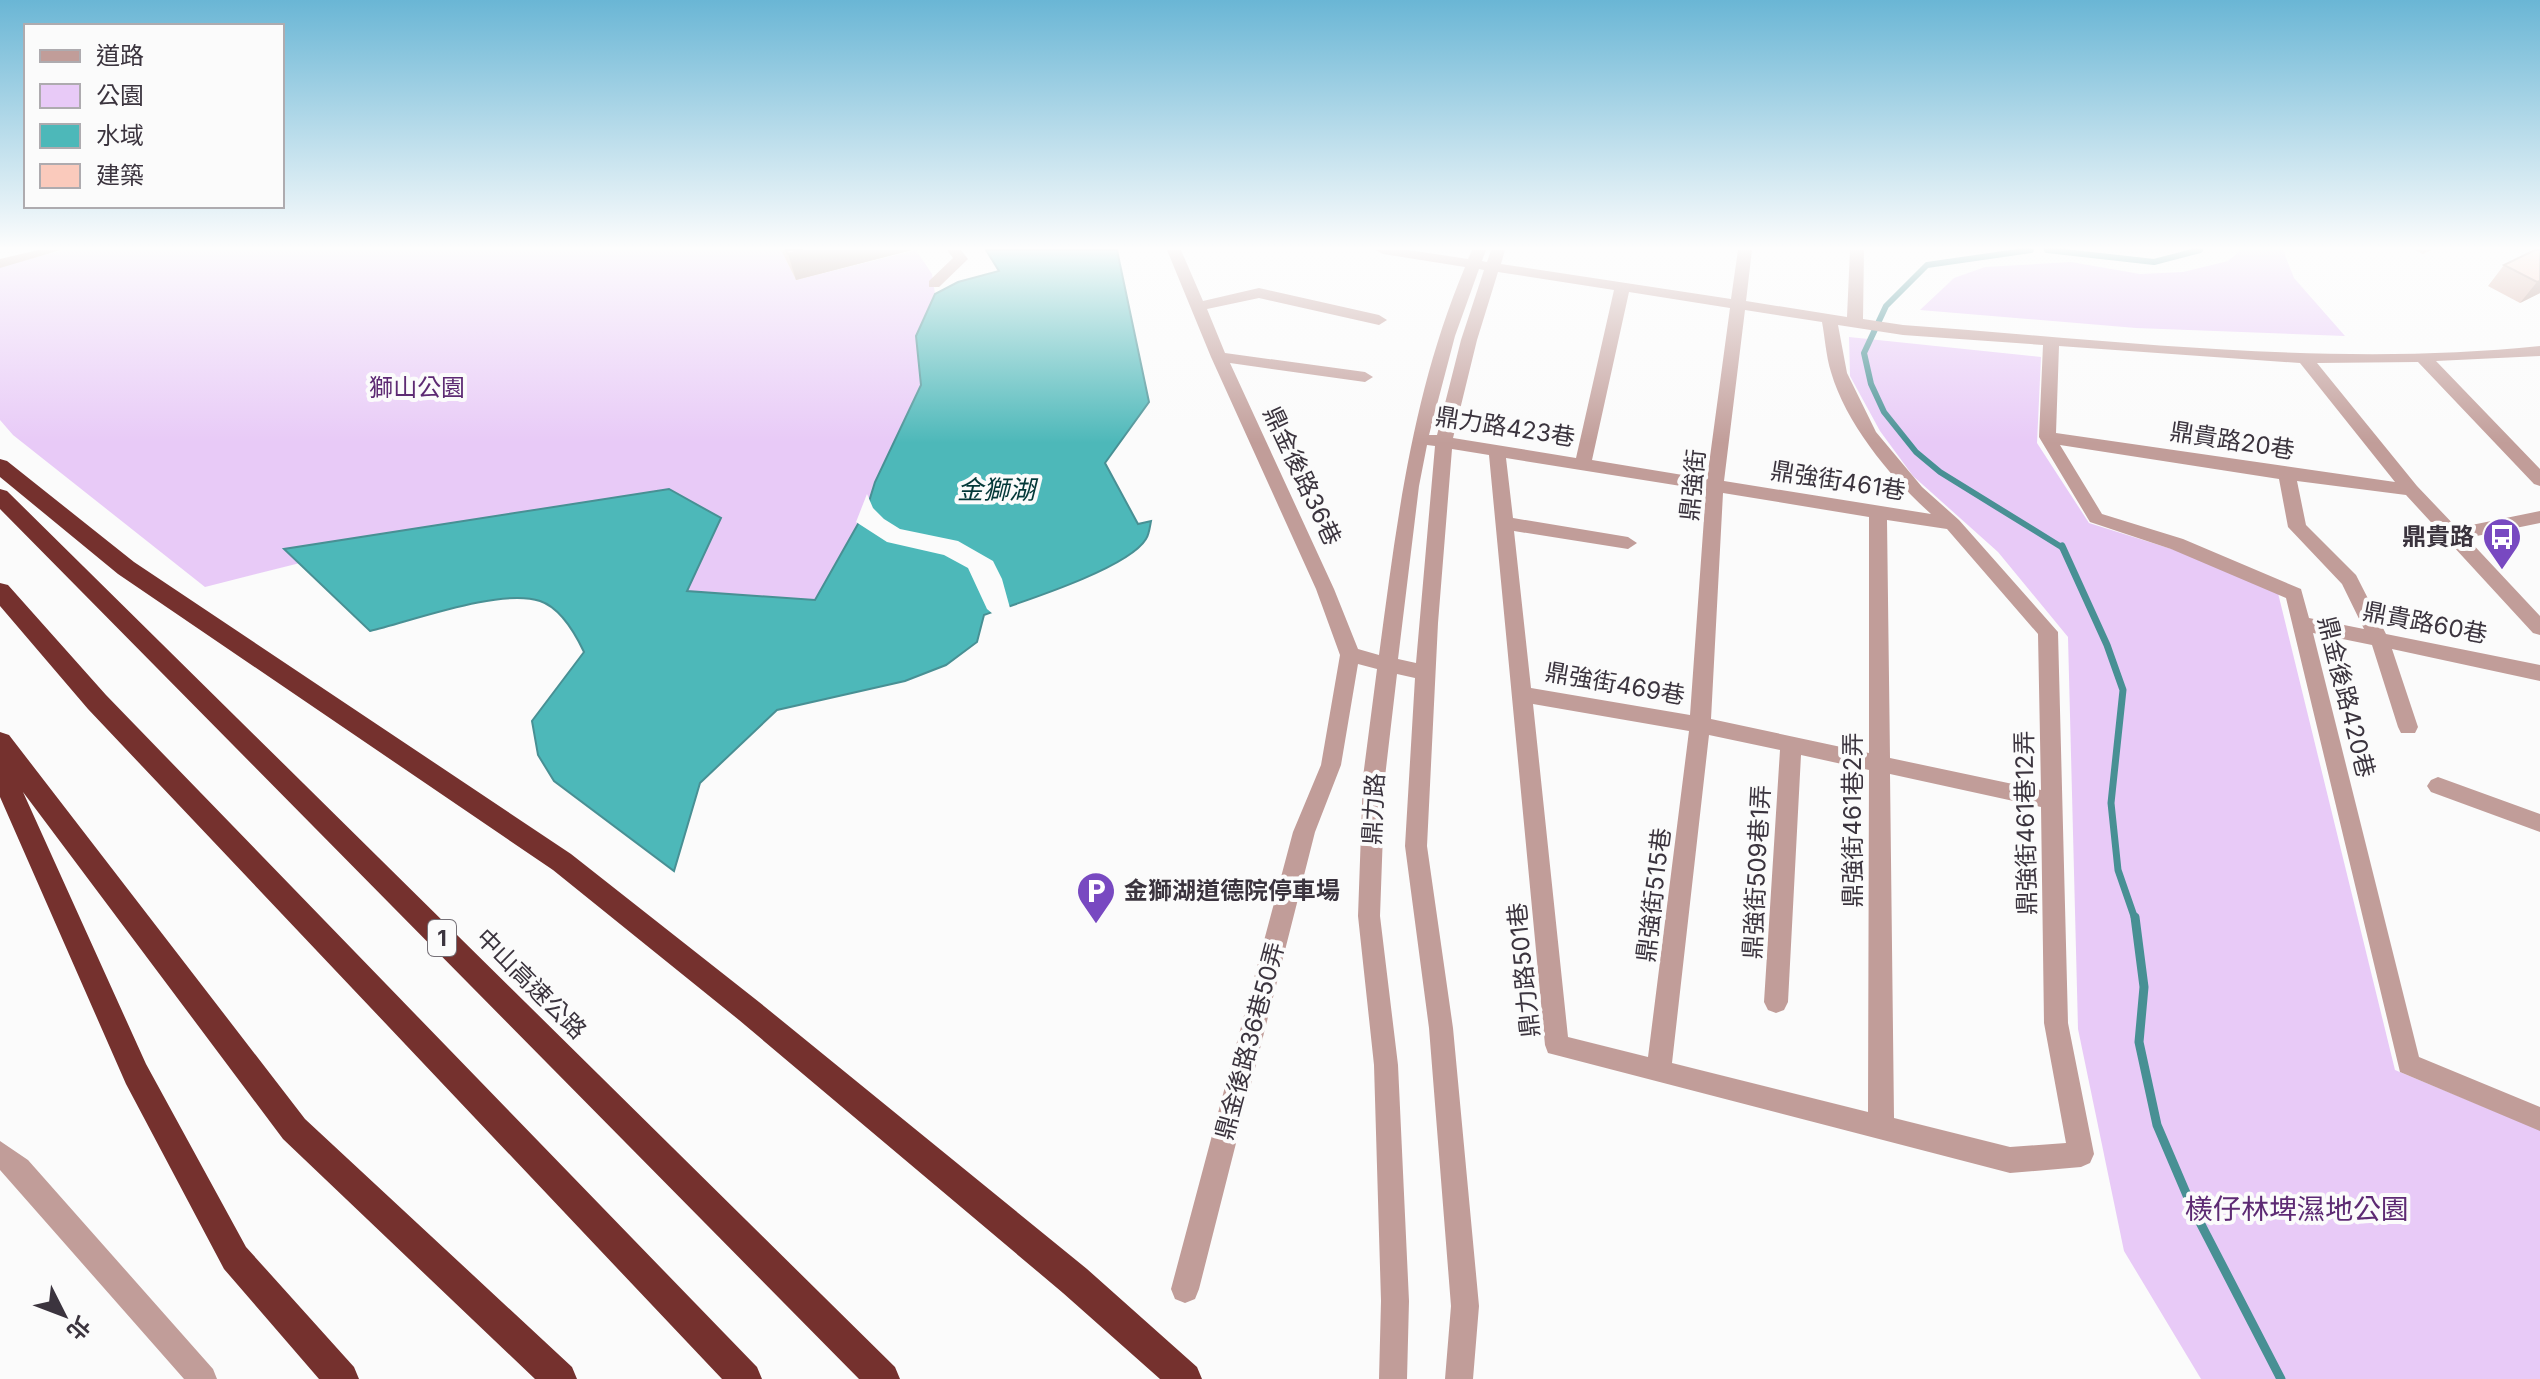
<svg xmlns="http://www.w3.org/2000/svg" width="2540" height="1379" font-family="Inter,'Noto Sans TC',sans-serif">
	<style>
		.green { fill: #e8caf7 }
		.water { fill: #4db8b9; stroke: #489094; stroke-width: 2 }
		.pier { fill: #fbfbfb }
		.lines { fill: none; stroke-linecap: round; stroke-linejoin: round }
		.stream-far2 { stroke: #489094; stroke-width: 6 }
		.stream-far1 { stroke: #489094; stroke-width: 7 }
		.stream { stroke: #489094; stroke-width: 9 }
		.minor { fill: #c19d99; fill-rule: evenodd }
		.highway { fill: #75312e; fill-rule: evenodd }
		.wall { fill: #d7aea2 }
		.shaded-wall { fill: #af8d84 }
		.building { fill: #facabc; stroke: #af8d84; stroke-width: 2 }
		.labels { text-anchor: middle; stroke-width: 8; stroke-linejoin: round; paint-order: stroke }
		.shield { fill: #fbfbfb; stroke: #757077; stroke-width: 2 }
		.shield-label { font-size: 22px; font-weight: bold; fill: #3b343e }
		.park-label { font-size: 24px; fill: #5d2a73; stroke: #fbfbfb }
		.street-label { font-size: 24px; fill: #3b343e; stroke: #fbfbfb }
		.poi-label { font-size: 24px; font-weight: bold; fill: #3b343e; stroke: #fbfbfb; text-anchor: end }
		.water-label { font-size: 26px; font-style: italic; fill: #033838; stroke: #fbfbfb }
		.near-park-label { font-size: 28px; fill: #5d2a73; stroke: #fbfbfb }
	</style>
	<rect width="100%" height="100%" fill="#fbfbfb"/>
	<!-- green -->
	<path class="green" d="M65 250H781L796 280 916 250 932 274 935 294 916 336 921 384 875 482 867 508 815 600 686 591 285 550 300 563 205 587 13 435 0 420V266Z
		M2241 250H2283L2294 278 2345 336 2136 328 1920 310 1954 278 1985 267 2071 262 2140 274 2183 272 2228 261Z
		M1849 337 2041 357 2037 443 2089 523 2178 551 2278 593 2395 1070 2540 1130V1379H2201L2124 1251 2078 1029 2068 637 1998 552 1913 476 1880 431 1850 376Z"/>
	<!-- water -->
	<path class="water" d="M986 250H1117L1149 402 1105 463 1138 524 1151 521C1150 526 1149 535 1146 539 1128 569 1018 603 984 615L977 642 946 665 905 681 777 710 700 783 674 871 554 781 538 755 532 721 584 652C575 633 561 608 540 601 500 588 412 621 370 631L284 549 669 489 721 518 687 591 815 600 867 508 875 482 921 385 916 336 935 294 958 282 999 271Z"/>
	<!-- pier -->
	<path class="pier" d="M867 494 873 508 884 519 900 529 958 541 993 561 1002 579 1010 608 993 614 987 609 968 568 944 555 887 542 856 522Z"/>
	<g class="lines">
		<!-- stream-far2 -->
		<path class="stream-far2" d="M2031 250 1927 265 1886 306 1864 353 1871 384 1884 412 1916 452 1940 472 2063 548
			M2047 250 2154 262 2200 250"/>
		<!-- stream-far1 -->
		<path class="stream-far1" d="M2062 546 2107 645 2123 690 2111 803 2118 870 2135 919"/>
		<!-- stream -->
		<path class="stream" d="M2135 917 2144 987 2139 1042 2157 1125 2192 1207 2281 1379"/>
		<!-- minor -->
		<path class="minor" d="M38 250H61L0 268V259Z
			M947 250H961L968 259 939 287H929V281L953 258Z
			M1167 250H1181L1203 301 1259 288 1379 315 1387 320 1379 325 1259 298 1207 309 1225 353 1365 372 1373 377 1365 382 1230 363 1334 589 1358 649 1379 655C1397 521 1412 393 1465 267L1383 254 1376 250H1409L1468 259 1472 250H1486L1482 261 1487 262 1491 250H1505L1501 264 1731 299 1738 250H1752L1746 301 1847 317 1850 250H1864L1863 319 1903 325C2114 340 2329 368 2540 346V356L2436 361 2540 469V486L2534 484 2418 362 2317 363 2417 486 2457 528 2540 511V523L2467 538 2540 616V635L2533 633 2406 495 2297 481 2306 525 2356 575 2386 634 2540 665V681L2392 649 2418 727 2415 733H2401L2398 727 2372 645 2313 633 2419 1057 2540 1107V1131L2400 1072 2286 598 2171 549 2090 522 2039 437 2043 345 1903 335 1838 325 1847 373 1876 432 1922 487 1959 520 2058 632 2068 1023 2094 1154 2090 1163 2081 1167 2010 1173 1548 1053 1545 1045 1489 455 1452 449 1438 623 1427 846 1453 1028 1479 1306 1473 1379H1445L1451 1306 1429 1028 1405 846 1415 678 1397 674 1385 777 1380 916 1398 1065 1409 1301 1407 1379H1379L1381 1301 1374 1065 1358 916 1363 777 1377 669 1358 664 1341 765 1315 832 1199 1289 1195 1299 1185 1303 1175 1299 1171 1289 1293 832 1321 765 1340 655 1316 589 1211 357ZM1479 269 1484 270 1461 340 1437 435H1429L1455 336ZM1498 272 1614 290 1576 458 1453 438 1477 340ZM1629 292 1730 308 1707 479 1592 460ZM1745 310 1822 322C1825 338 1826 356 1831 372 1846 424 1891 478 1931 514L1724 481ZM2059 346 2300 363 2395 482 2056 433ZM1427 445 1435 446 1416 663 1398 659 1419 486ZM2060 445 2279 479 2288 527 2342 584 2364 629 2309 618 2301 589 2183 539 2102 514ZM1506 458 1706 490 1690 715 1531 688 1514 531 1628 549 1637 543 1628 537 1513 518ZM1723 493 1869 517V753L1711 719ZM1887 520 1947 529 2038 634 2041 790 1890 758ZM1533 704 1689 731 1648 1057 1568 1037ZM1709 735 1780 750 1764 1002 1768 1010 1776 1013 1784 1010 1788 1002 1801 755 1869 770 1868 1112 1672 1063ZM1890 774 2041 807 2044 1023 2066 1143 2010 1147 1894 1118Z
			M2438 777 2540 814V832L2431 792 2427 786 2431 780Z
			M0 1141 28 1160 213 1369 217 1379H184L0 1170Z"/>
		<!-- highway -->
		<path class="highway" d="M0 459 7 461 134 562 571 854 759 1002 1087 1269 1197 1367 1202 1379H1160L1063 1293 739 1020 553 870 118 574 0 477Z
			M0 489 7 491 895 1367 900 1379H859L0 509Z
			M0 583 8 585 106 695 757 1367 762 1379H722L88 709 0 606Z
			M0 732 9 735 305 1119 572 1367 577 1379H535L283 1139 23 792 146 1064 246 1247 354 1367 359 1379H319L224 1269 126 1084 0 797Z"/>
	</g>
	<!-- wall -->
	<path class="wall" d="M781 250H912L796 280Z
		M2415 250H2432L2423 254Z
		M2540 250V293L2520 303 2488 286 2504 265Z"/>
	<!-- shaded-wall -->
	<path class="shaded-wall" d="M803 250H912L796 280 788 254Z
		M2540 281V293L2520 303 2537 282Z"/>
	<!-- building -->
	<path class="building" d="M786 250H803L788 254Z
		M2535 250H2540V281L2537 282 2504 265Z"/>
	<!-- sky -->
	<linearGradient id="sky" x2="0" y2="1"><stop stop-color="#6ab6d5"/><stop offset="0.56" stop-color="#fdfdfd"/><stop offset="1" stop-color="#fdfdfd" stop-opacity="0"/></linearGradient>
	<rect width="2540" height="443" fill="url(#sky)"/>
	<!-- icons -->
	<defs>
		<symbol id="bus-pin" viewBox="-11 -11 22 30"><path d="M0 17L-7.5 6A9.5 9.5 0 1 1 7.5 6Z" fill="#7849c1" stroke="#fbfbfb"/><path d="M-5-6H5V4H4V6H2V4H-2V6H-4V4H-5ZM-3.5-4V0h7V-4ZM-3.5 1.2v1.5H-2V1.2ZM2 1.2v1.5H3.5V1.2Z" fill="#fff"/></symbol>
		<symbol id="parking-pin" viewBox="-11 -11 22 30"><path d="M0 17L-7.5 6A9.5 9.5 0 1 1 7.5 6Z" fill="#7849c1" stroke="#fbfbfb"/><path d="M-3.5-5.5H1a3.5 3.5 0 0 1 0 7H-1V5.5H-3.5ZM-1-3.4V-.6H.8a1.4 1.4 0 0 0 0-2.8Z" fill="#fff"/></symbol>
	</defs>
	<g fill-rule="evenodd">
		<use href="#bus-pin" x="2480" y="515" width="44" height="60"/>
		<use href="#parking-pin" x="1074" y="869" width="44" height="60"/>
	</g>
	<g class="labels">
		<!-- shield labels -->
		<rect class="shield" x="428" y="920" width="28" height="36" rx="6"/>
		<g class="shield-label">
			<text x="442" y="946">1</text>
		</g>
		<!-- park labels -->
		<g class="park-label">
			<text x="417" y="396">獅山公園</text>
		</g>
		<!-- street labels -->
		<g class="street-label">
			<text transform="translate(1505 427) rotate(9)" y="8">鼎力路423巷</text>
			<text transform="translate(2232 441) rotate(9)" y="8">鼎貴路20巷</text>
			<text transform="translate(1302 476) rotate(65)" y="8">鼎金後路36巷</text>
			<text transform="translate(1838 481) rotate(9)" y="8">鼎強街461巷</text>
			<text transform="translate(1693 485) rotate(-84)" y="8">鼎強街</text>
			<text transform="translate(2425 623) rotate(11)" y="8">鼎貴路60巷</text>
			<text transform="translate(1615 684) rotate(10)" y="8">鼎強街469巷</text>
			<text transform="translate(2346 697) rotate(76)" y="8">鼎金後路420巷</text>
			<text transform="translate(1374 809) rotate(-87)" y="8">鼎力路</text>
			<text transform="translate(1853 820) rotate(-90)" y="8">鼎強街461巷2弄</text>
			<text transform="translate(2026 823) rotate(-91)" y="8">鼎強街461巷12弄</text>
			<text transform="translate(1757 872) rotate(-87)" y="8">鼎強街509巷1弄</text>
			<text transform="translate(1654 895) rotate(-83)" y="8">鼎強街515巷</text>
			<text transform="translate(1524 970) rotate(-96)" y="8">鼎力路501巷</text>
			<text transform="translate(531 984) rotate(45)" y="8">中山高速公路</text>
			<text transform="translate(1250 1041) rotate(-75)" y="8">鼎金後路36巷50弄</text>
		</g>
		<!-- poi labels -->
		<g class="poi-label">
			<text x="2474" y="545">鼎貴路</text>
			<text x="1124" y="899" text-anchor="start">金獅湖道德院停車場</text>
		</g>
		<!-- water labels -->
		<g class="water-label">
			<text x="996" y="499">金獅湖</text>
		</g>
		<!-- near-park labels -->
		<g class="near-park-label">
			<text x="2297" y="1219">檨仔林埤濕地公園</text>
		</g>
	</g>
	<!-- legend -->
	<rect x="24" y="24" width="260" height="184" fill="#fbfbfb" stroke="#aeabaf" stroke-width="2"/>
	<rect x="40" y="50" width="40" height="12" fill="#c19d99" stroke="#aeabaf" stroke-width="2"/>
	<text x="96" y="64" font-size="24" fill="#3b343e">道路</text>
	<rect x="40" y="84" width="40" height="24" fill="#e8caf7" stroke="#aeabaf" stroke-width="2"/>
	<text x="96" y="104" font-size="24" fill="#3b343e">公園</text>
	<rect x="40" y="124" width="40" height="24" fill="#4db8b9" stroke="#aeabaf" stroke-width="2"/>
	<text x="96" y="144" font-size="24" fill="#3b343e">水域</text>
	<rect x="40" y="164" width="40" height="24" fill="#facabc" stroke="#aeabaf" stroke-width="2"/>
	<text x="96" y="184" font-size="24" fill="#3b343e">建築</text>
	<!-- north arrow -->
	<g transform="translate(64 1315) rotate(132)" stroke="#fbfbfb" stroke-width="6" paint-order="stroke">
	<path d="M0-6L14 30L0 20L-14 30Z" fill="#3b343e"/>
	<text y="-12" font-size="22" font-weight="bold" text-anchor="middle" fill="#3b343e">北</text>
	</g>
</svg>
